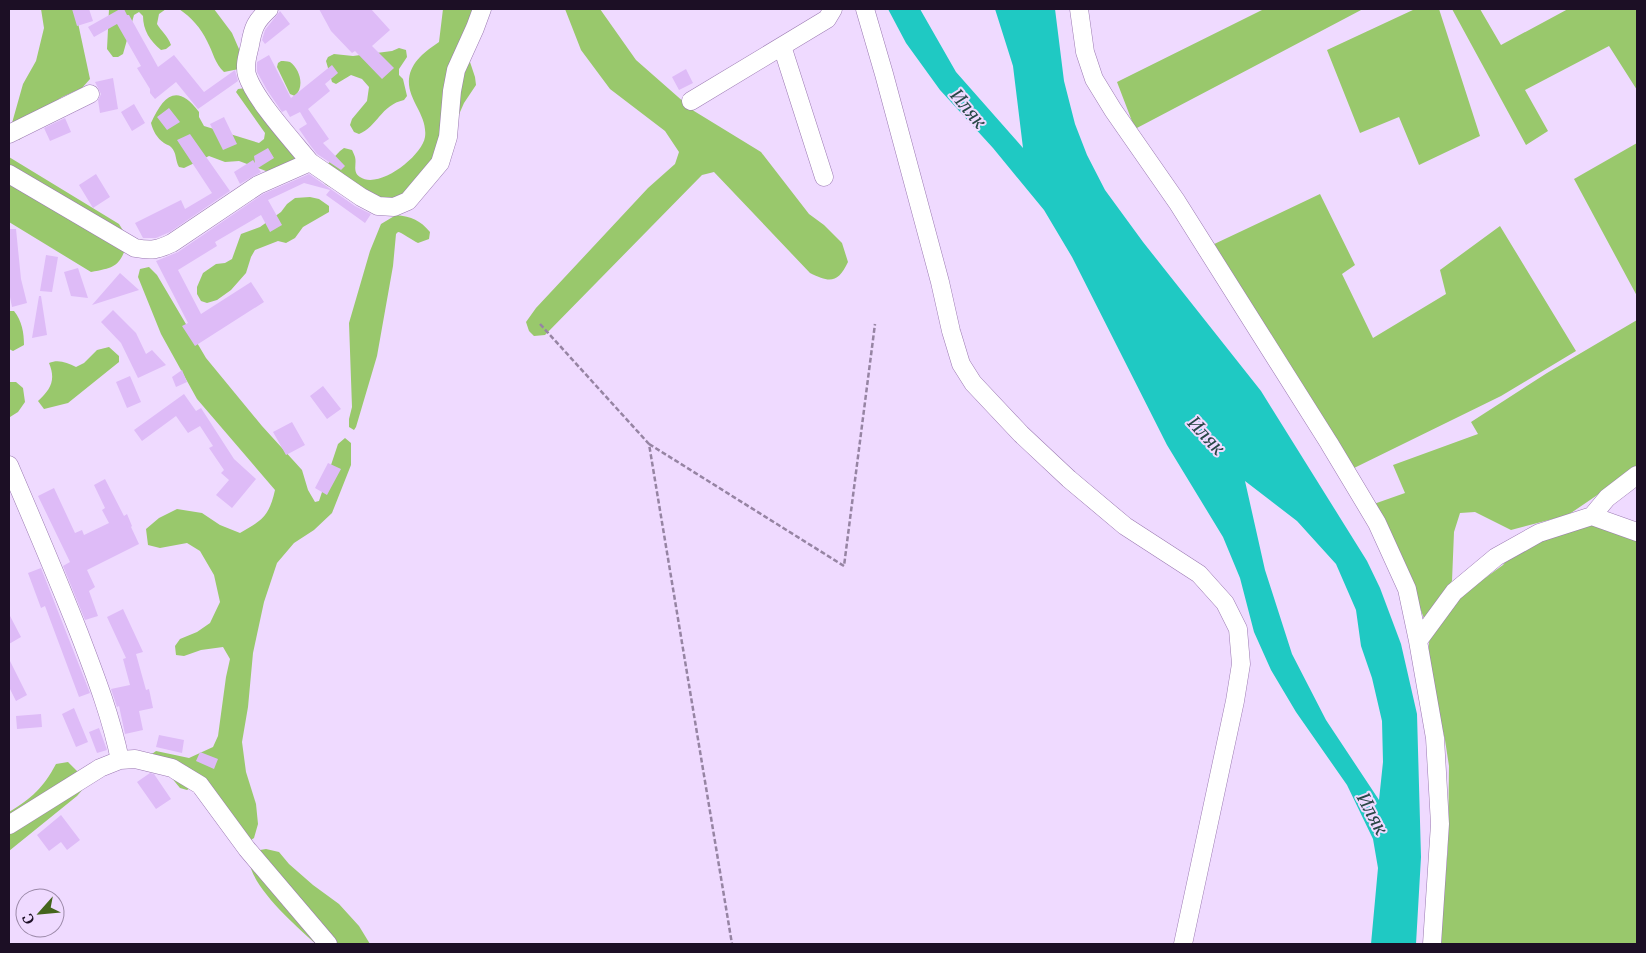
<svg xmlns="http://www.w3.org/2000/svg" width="1646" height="953" font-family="Merriweather,serif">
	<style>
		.green { fill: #99c86c }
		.water { fill: #1fc9c3; fill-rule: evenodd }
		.building { fill: #debbf7 }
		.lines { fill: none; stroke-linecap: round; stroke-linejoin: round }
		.minor-casing { stroke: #9b7ab2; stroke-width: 19 }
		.path { stroke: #9684a3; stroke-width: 2.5; stroke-dasharray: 5 2.5; stroke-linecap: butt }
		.minor { stroke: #fff; stroke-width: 18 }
		.labels { text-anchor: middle; stroke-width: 4; stroke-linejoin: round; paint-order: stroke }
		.water-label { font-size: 18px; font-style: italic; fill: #284746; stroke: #efdaff }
	</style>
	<rect width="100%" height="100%" fill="#efdaff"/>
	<!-- green -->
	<path class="green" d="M41 9H75L90 79 82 88 62 97 39 112 31 131 19 140 15 136 12 123 23 84 36 61 44 28Z
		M109 9H166L159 14 157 24C161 31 168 36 171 45L166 49 161 50C150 41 143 30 143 16L139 12 134 15 123 54 118 57H113L107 49Z
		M179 9H214L232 33 242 56 239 69 224 72C215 64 213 52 207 41 201 28 191 17 179 9Z
		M443 9H486L469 59 475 77 476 85 464 103 429 183 372 207 328 186 325 184 321 171 340 151 344 148 352 150C353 152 354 154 355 157 357 164 352 172 360 177 379 190 422 156 425 137 428 115 407 100 409 79 411 61 426 51 439 42Z
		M565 9H600L636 60 694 111 761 152 809 214 824 225 842 243 848 262C838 283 830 283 810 273L714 172 702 175 545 335 534 336 529 331 526 322 536 308 648 188 675 164 679 152 665 131 610 89 581 50Z
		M1264 9H1363L1135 129 1117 82Z
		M1415 9H1439L1480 136 1419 165 1399 117 1360 133 1327 50Z
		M1452 9H1480L1501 45 1568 9H1637V90L1609 46 1525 90 1548 131 1526 145Z
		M399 48 406 50 407 57 399 69V75L403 79 407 96 404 100C381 105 377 127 359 134L354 132 350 125 352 119 367 101 369 87 362 79 351 75 336 84 332 82 326 61 328 57 334 54 353 56 392 51Z
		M281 61C284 61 287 61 290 62 300 69 305 87 295 96L290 94 277 67 278 63Z
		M246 88 302 160 281 174 266 171 239 161 225 162 209 156 184 168 179 167C175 160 177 153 171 147 169 145 167 145 164 143 157 138 153 131 151 123 163 96 177 82 199 112V117L204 126 259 143 264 139 265 133 236 92 238 89Z
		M1637 143V296L1574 179Z
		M9 157 119 224 129 240C119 266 118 267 91 272L9 222Z
		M1320 194 1355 265 1342 274 1373 338 1446 294 1440 270 1500 226 1576 351 1501 396 1350 470 1210 246Z
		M310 197 319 199 329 206V212L303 227 295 238 286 243 278 241 255 250 251 257 246 273 231 290 217 300 207 303 201 301 197 294V287L203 273 216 264 225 263 232 259 241 234 260 227 281 212 287 204 295 198Z
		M396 215C412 217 420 220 430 232L429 239 418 243C412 240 401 232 398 232L396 234 393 266 377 356 356 427 354 430 349 427V419L352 407 349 323 370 251 381 224Z
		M149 267 157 275 206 358 262 426 302 470 308 490 315 502 319 501 338 444 345 438 351 443V465L332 513 314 530 294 543 277 563 264 602 253 653 248 707 242 742 246 772 256 804 258 824 254 838 251 840 192 787 187 790 180 788 152 754 156 751 189 758 213 747 218 736 226 677 230 659 223 647 201 650 184 656 176 655 175 646 180 639 197 632 210 623 220 602 214 575 200 551 187 543 160 548 148 545 146 529 159 518 177 509 202 513 220 525 240 533C263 520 269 516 275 490L197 399 161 334 138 277 140 269Z
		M9 311H14C22 321 24 333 24 345L13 351 9 349Z
		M1637 320V468L1568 515 1511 530 1475 512 1460 513 1454 532 1452 581 1425 621 1417 600 1371 505 1405 493 1393 465 1478 434 1471 422 1547 373Z
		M109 347 119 356V362L68 403 44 409 38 401C51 389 56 380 49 363 59 359 67 363 76 367L84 363 97 350Z
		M9 382H16L23 388 25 402 18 412 10 417Z
		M1577 523 1637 530V944H1440L1448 846 1449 766 1445 740 1427 664 1430 633 1459 597 1503 565 1525 537Z
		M68 762 80 774 84 788 77 796 9 851V812C32 798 43 788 56 764Z
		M266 849 279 852 289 864 313 885 339 904 359 926 370 944H316C296 926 250 886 249 859L260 850Z"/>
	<!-- water -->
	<path class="water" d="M888 9H920L956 72 1023 148 1013 66 995 9H1055L1064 81 1075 124 1087 155 1105 190 1143 242 1261 391 1367 561 1380 588 1401 644 1417 714 1421 857 1416 944H1371L1378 868 1373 839 1347 785 1296 712 1271 670 1254 632 1240 578 1223 537 1167 445 1072 257 1044 210 993 148 940 90 906 43ZM1245 481 1297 521 1336 564 1356 610 1361 646 1372 678 1382 721 1383 762 1379 800 1326 720 1292 654 1265 570Z"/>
	<!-- building -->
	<path class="building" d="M72 9H89L93 21 77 26Z
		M120 9H124L127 15H129L158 67 174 55 204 92 235 70 238 81 198 109 176 82 155 99 150 93V89L137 68 141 66 117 24 94 37 88 27Z
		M319 9H371L390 30 372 46 394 68 382 79 355 51 352 53 331 31Z
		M280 11 290 24 265 44 262 40 265 30Z
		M269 55 291 98 332 65 338 73 325 84 330 91 308 109 329 139 323 143 345 166 341 170 317 154 310 145 299 129 307 124 300 112 290 117 286 110 282 112 267 90 257 72V62Z
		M686 69 693 83 679 90 672 77Z
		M113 78 118 109 100 113 98 100 101 94 95 82Z
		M134 104 145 123 132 131 121 112Z
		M169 108 180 122 167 130 157 117Z
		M224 117 237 144 223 150 210 124Z
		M65 118 71 132 50 141 44 128Z
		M190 134 230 191 170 232 156 238H143L135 223 181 200 185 209 212 193 177 140Z
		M268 148 274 158 258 168 261 172 240 184 234 172 253 160 255 163 254 156Z
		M96 174 110 197 93 208 79 185Z
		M309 174 355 206 371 214 365 223 326 195 330 190 304 183 268 200 282 225 270 232 261 215 215 242 217 246 178 270 201 314 251 282 264 302 195 346 182 326 188 323 156 261 178 252 263 194Z
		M9 229H16L21 279 27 303 12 307 9 292Z
		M46 255 58 257 52 292 40 291Z
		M78 268 88 298 71 296 64 272Z
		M120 273 139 290 92 305Z
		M39 296H41L47 335 32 338Z
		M113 310 136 333 146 354 152 350 166 365 138 378 121 343 101 322Z
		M182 370 187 382 176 387 172 377Z
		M130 376 141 402 127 408 116 382Z
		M323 386 341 409 327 419 310 396Z
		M184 394 196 411 201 408 234 459 256 479 232 508 216 495 229 480 221 473 224 470 209 448 213 446 200 426 188 433 176 416 142 441 134 430Z
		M292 422 305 445 286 455 273 432Z
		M328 463 341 469 327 495 315 488Z
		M105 479 124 516 127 514 132 526 131 527 139 544 87 570 95 587 89 591 98 616 85 620 63 566 70 562 38 496 54 488 75 533 82 530 84 535 109 523 102 510 105 508 94 485Z
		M41 568 90 693 79 697 45 606 41 608 28 573Z
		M123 609 143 652 136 654 146 690 149 689 153 708 139 711 143 730 125 734 119 706 117 707 111 689 130 685 123 659 126 658 107 617Z
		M9 614 21 637 9 644Z
		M9 659 27 695 16 701 9 687Z
		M74 708 88 742 76 747 62 714Z
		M41 714 42 727 17 729 16 716Z
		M99 728 107 750 97 753 89 732Z
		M159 735 184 740 182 753 156 747Z
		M200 752 218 759 214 769 196 761Z
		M150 773 154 774 171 799 156 809 137 782Z
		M61 815 80 840 67 850 61 842 49 851 37 835Z"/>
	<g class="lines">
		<defs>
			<path id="minor" d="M865 9 884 74 940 282 951 331 961 364 973 383 1021 434 1069 479 1125 526 1199 574 1225 603 1238 629 1241 664 1235 701 1183 944
				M1079 9 1085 52 1094 79 1113 110 1177 202 1329 443 1377 523 1407 589 1418 641 1435 738 1440 824 1432 944
				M782 46 824 177
				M691 101 827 19 833 9
				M9 134 90 94
				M310 162 361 197 378 206 394 207 408 201 440 163 448 137 452 91 456 70 475 28 482 9
				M9 174 135 248C152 251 157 250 172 243L258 185 310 162C293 141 255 100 247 75 244 65 248 54 250 45 253 27 256 21 269 9
				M9 465C33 521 57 577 79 633 95 675 111 716 120 760L135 759 172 768 200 785 247 849 328 944
				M1592 516 1607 498 1637 475
				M1418 641 1454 592 1496 557 1539 533 1592 516 1637 532
				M9 825 100 768 120 760"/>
		</defs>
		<!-- minor casing -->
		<use href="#minor" class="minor-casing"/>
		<!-- path -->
		<path class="path" d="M540 324 649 444 732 944
			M649 444 844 566 875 324"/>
		<!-- minor -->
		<use href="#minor" class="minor"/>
	</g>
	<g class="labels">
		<!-- water labels -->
		<g class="water-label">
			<text transform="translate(968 109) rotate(50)" y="6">Иляк</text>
			<text transform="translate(1206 436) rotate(47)" y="6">Иляк</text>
			<text transform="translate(1372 814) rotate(62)" y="6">Иляк</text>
		</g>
	</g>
	<!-- border -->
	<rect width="1646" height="953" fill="none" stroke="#1c0f25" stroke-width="20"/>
	<!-- north arrow -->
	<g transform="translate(40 913) rotate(243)"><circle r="24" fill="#efdaff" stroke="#9b89a8"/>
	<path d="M0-4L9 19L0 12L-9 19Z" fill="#44651c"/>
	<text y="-8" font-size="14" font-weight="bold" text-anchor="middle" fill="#1c0f25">С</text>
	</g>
</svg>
